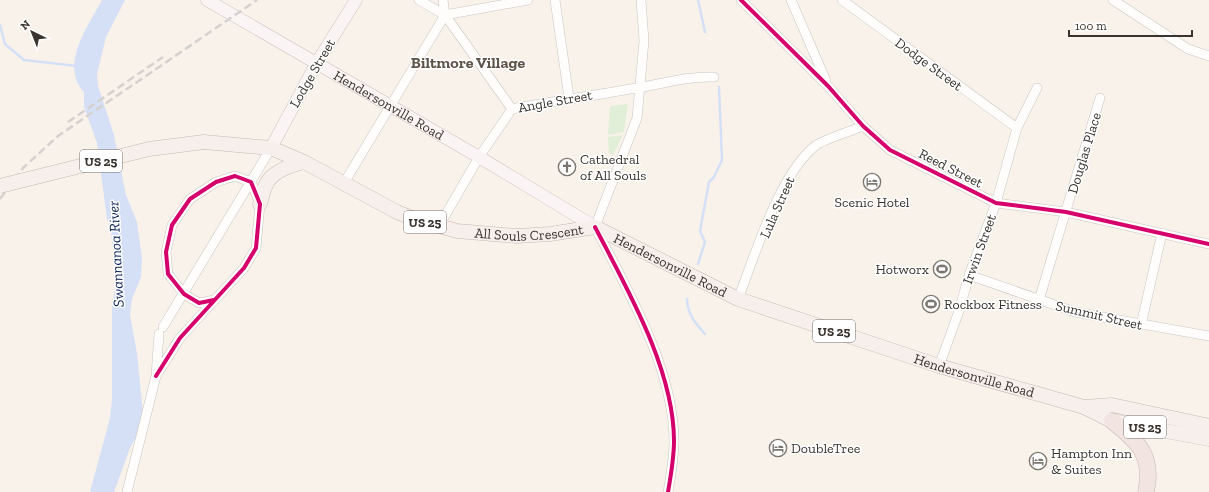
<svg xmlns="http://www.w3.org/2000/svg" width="1209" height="492" font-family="'Zilla Slab',serif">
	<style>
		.green { fill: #e2efd8 }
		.water { fill: #d5e0f6 }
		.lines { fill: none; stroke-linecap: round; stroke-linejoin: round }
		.stream { stroke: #d5e0f6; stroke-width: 2.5 }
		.minor-casing { stroke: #cac5c0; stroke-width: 10 }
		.secondary-casing { stroke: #cac5c0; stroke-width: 13 }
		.primary-casing { stroke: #c8b8b2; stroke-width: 15 }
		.motorway-casing { stroke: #c8b8b2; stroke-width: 17 }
		.minor { stroke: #fefdfc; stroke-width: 9 }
		.secondary { stroke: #faf5f4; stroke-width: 12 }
		.primary { stroke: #f6efec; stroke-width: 14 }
		.motorway { stroke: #f1e4e1; stroke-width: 16 }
		.rail { stroke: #d4d1cf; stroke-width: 2.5; stroke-dasharray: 8 4; stroke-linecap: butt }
		.primary-bridge-casing { stroke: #c8b8b2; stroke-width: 15; stroke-linecap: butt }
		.primary-bridge { stroke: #f6efec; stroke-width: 14 }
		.cycleway-casing { stroke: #fff; stroke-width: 6 }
		.cycleway { stroke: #d6006c; stroke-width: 4 }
		.labels { text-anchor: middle; stroke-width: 3; stroke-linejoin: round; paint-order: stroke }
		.shield { fill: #fff; stroke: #74706d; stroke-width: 1 }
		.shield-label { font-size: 13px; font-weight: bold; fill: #38332e }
		.street-label { font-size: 14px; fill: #38332e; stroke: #fff }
		.poi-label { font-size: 14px; fill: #38332e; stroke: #fff; text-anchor: start }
		.water-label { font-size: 15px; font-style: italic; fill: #0f2659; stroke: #fff }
		.quarter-label { font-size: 16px; font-weight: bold; fill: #5f544a; stroke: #fff }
	</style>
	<rect width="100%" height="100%" fill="#f9f2eb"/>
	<!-- green -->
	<path class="green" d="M628 104 624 132 608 135 610 106Z
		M623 135 613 155 609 153 608 137Z"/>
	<!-- water -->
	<path class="water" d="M102 0H125L106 37 97 74 98 86 114 135 126 195 137 222 142 258 141 277 132 299 130 315 137 353 144 423 130 448 114 492H90L110 418 112 399V307L116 282V269L110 226 107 219 97 143 84 107V92C59 66 88 26 102 0Z"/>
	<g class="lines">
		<!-- stream -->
		<path class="stream" d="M698 0 705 32
			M0 25 5 44 24 60 77 66
			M698 264 705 242 700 231 709 182 714 177 722 160 719 87
			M687 299C687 314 696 324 705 334"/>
		<defs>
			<path id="minor" d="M419 0 445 15 512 109
				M443 0 445 15
				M555 0 569 98
				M641 0 644 41 637 118 595 227C627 289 674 369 674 441 674 458 671 475 668 492
				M741 0 828 86 863 126 890 150 996 203 1066 212 1209 244
				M791 0 826 81
				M842 0 1017 128
				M1113 0 1188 49 1209 56
				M344 183 445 15 528 0
				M439 226 479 157 512 109C555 101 598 95 642 87 666 83 689 76 714 77
				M969 275 1075 312 1209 336
				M738 299C755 255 779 175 815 146 824 139 852 131 863 126
				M1039 300 1100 98
				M1141 325 1162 233
				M163 327 271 148
				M939 366 959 311 969 275 996 203 1017 128 1037 88
				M156 376 180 338 244 268 256 248 260 204 251 182 235 176 216 182 190 199 172 225 166 252 168 274 184 294 199 303 214 300
				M127 492 156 376 159 334"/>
			<g id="secondary">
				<path id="s1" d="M207 0 479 157 595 227"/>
				<path d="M271 148 316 64 356 0"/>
			</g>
			<g id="primary">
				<path id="s2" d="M204 142 271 148 304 162 397 212 414 219 457 231 517 236 550 234 595 227 738 299 939 366 1084 407 1112 421 1209 439"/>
				<path d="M260 204C262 198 263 189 267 183 273 171 292 165 304 162"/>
				<path d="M1084 407 1112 405 1209 426"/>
			</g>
			<path id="motorway" d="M1112 421C1138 441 1154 456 1146 492"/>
		</defs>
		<!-- minor casing -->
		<use href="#minor" class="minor-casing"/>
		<!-- secondary casing -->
		<use href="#secondary" class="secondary-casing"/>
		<!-- primary casing -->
		<use href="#primary" class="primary-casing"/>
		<!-- motorway casing -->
		<use href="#motorway" class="motorway-casing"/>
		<!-- minor -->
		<use href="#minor" class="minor"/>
		<!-- secondary -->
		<use href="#secondary" class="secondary"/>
		<!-- primary -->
		<use href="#primary" class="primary"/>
		<!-- motorway -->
		<use href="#motorway" class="motorway"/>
		<!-- rail -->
		<path class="rail" d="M68 122 163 57
			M0 199 23 168 58 136 257 0"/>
		<defs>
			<path id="primary-bridge" d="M0 186 149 149 204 142"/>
		</defs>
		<!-- primary-bridge casing -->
		<use href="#primary-bridge" class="primary-bridge-casing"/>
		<!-- primary-bridge -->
		<use href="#primary-bridge" class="primary-bridge"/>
		<defs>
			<path id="cycleway" d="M741 0 828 86 863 126 890 150 996 203 1066 212 1209 244
				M595 227C627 289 674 369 674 441 674 458 671 475 668 492
				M156 376 180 338 244 268 256 248 260 204 251 182 235 176 216 182 190 199 172 225 166 252 168 274 184 294 199 303 214 300"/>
		</defs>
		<!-- cycleway casing -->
		<use href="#cycleway" class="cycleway-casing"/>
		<!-- cycleway -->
		<use href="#cycleway" class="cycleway"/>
	</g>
	<!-- icons -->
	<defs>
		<symbol id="church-ring" viewBox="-11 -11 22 22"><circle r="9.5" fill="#fff" stroke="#7c7670" stroke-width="1.5"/><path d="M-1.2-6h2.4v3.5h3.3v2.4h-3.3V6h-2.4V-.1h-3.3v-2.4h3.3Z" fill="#7c7670"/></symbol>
		<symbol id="hotel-ring" viewBox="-11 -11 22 22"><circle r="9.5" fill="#fff" stroke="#7c7670" stroke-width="1.5"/><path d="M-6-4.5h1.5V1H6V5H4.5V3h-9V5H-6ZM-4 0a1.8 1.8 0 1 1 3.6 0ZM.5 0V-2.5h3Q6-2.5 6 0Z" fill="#7c7670"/></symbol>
		<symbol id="stadium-ring" viewBox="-11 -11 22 22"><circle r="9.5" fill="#fff" stroke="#7c7670" stroke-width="1.5"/><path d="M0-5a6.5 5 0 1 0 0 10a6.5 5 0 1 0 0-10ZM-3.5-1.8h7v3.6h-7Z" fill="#7c7670"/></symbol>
	</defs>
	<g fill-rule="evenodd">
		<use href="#church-ring" x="557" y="157" width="20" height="20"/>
		<use href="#hotel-ring" x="862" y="172" width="20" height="20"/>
		<use href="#stadium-ring" x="932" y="259" width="20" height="20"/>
		<use href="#stadium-ring" x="921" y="294" width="20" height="20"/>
		<use href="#hotel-ring" x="768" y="438" width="20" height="20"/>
		<use href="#hotel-ring" x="1028" y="451" width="20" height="20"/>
	</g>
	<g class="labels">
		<!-- shield labels -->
		<g class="shield">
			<rect x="80" y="150" width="42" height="22" rx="3"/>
			<rect x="404" y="211" width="42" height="22" rx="3"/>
			<rect x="813" y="320" width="42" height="22" rx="3"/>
			<rect x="1124" y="416" width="42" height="22" rx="3"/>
		</g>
		<g class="shield-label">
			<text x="101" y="166">US 25</text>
			<text x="425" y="227">US 25</text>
			<text x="834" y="336">US 25</text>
			<text x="1145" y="432">US 25</text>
		</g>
		<!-- street labels -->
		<g class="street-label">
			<text transform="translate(929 64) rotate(36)" y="5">Dodge Street</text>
			<text transform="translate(312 73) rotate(-60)" y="5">Lodge Street</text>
			<text transform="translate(555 101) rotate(-10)" y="5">Angle Street</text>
			<text dy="5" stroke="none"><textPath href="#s1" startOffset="210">Hendersonville Road</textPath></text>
			<text transform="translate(1084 153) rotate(-73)" y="5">Douglas Place</text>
			<text transform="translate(951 168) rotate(27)" y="5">Reed Street</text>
			<text transform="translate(777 207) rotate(-66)" y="5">Lula Street</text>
			<text dy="5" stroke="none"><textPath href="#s2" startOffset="344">All Souls Crescent</textPath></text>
			<text transform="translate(979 249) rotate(-70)" y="5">Irwin Street</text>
			<text dy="5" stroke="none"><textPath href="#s2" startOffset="495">Hendersonville Road</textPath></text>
			<text transform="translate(1099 315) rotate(13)" y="5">Summit Street</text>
			<text dy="5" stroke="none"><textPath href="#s2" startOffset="819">Hendersonville Road</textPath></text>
		</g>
		<!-- poi labels -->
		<g class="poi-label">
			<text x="580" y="164">Cathedral<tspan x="580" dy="16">of All Souls</tspan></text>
			<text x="872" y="207" text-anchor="middle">Scenic Hotel</text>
			<text x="929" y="274" text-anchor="end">Hotworx</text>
			<text x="944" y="309">Rockbox Fitness</text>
			<text x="791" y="453">DoubleTree</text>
			<text x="1051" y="458">Hampton Inn<tspan x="1051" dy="16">&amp; Suites</tspan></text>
		</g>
		<!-- water labels -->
		<g class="water-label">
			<text transform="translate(116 254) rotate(-93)" y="5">Swannanoa River</text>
		</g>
		<!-- quarter labels -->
		<g class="quarter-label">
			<text x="468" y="68">Biltmore Village</text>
		</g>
	</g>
	<!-- north arrow -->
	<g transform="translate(32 32) rotate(317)" stroke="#ffffff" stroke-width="3" paint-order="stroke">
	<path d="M0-3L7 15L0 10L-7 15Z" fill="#38332e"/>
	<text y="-6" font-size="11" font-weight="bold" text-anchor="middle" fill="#38332e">N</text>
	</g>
	<!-- scale -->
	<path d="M1069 30v6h123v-6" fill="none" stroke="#38332e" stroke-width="2"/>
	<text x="1075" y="30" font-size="12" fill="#38332e" stroke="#ffffff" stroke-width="3" paint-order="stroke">100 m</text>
</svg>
